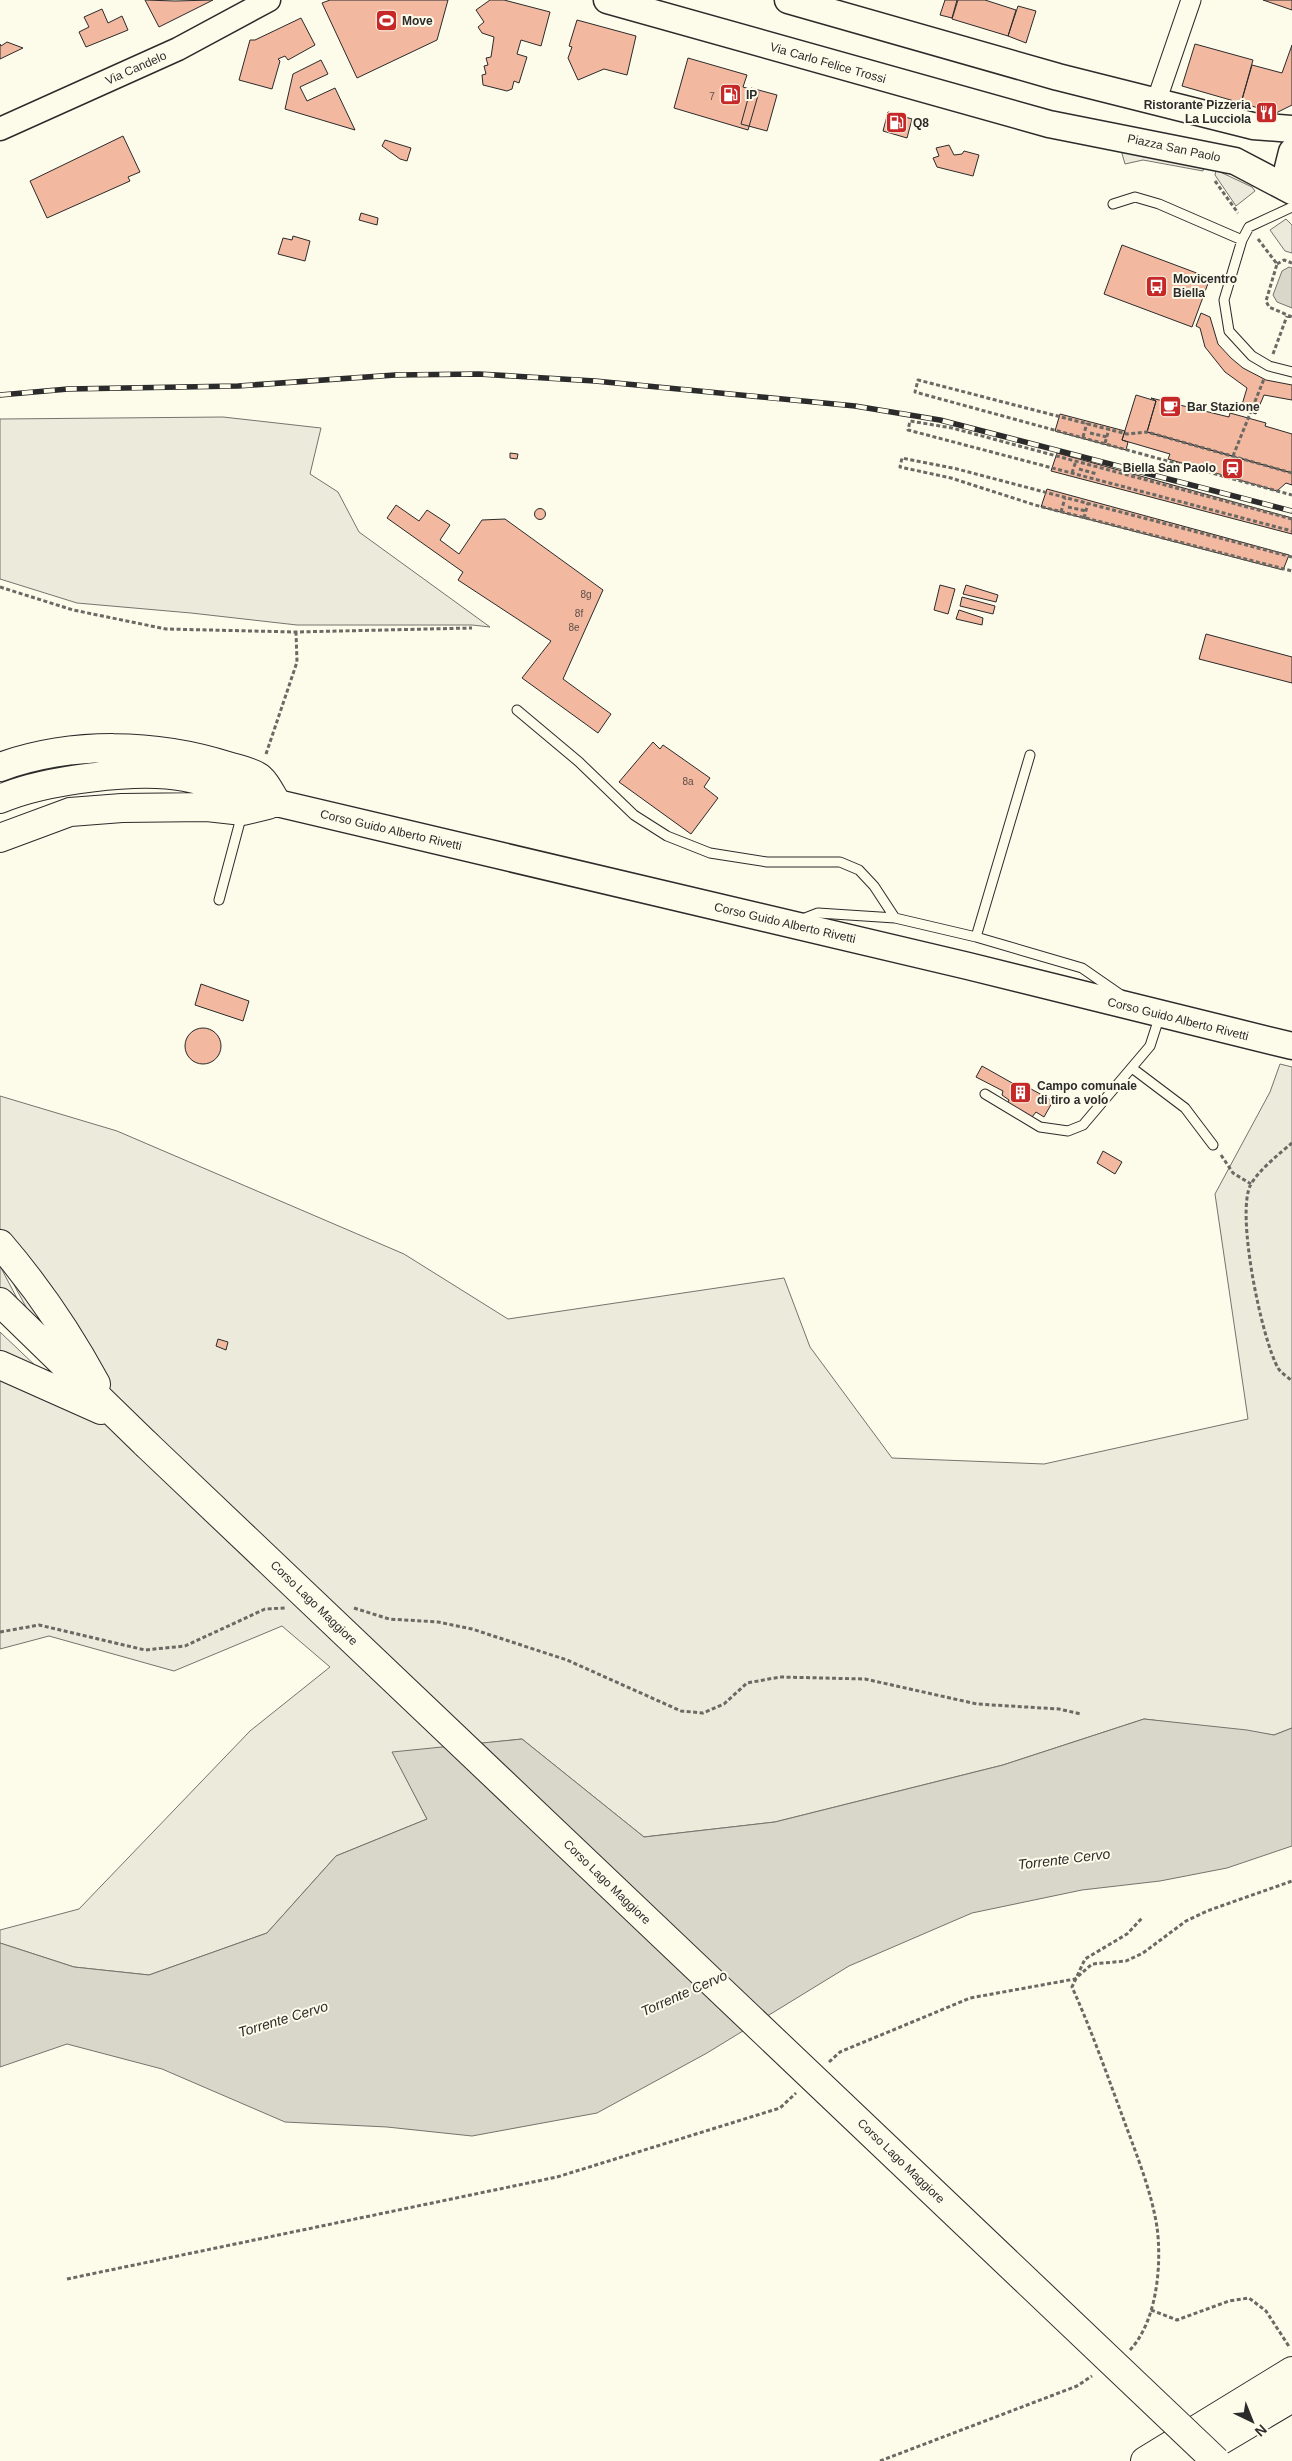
<svg xmlns="http://www.w3.org/2000/svg" width="1292" height="2461" font-family="Arial,sans-serif">
	<style>
		.green { fill: #ecebdb; stroke: #74746e }
		.water { fill: #d8d7c9; stroke: #74746e }
		.building { fill: #f2b8a0; stroke: #2b2b2b }
		.lines { fill: none; stroke-linecap: round; stroke-linejoin: round }
		.service-casing { stroke: #2b2b2b; stroke-width: 11 }
		.minor-casing { stroke: #2b2b2b; stroke-width: 21 }
		.tertiary-casing { stroke: #2b2b2b; stroke-width: 25 }
		.secondary-casing { stroke: #2b2b2b; stroke-width: 29 }
		.trunk-casing { stroke: #2b2b2b; stroke-width: 30 }
		.path { stroke: #6a6964; stroke-width: 3; stroke-dasharray: 4 2.5; stroke-linecap: butt }
		.service { stroke: #fdfbea; stroke-width: 9 }
		.minor { stroke: #fdfbea; stroke-width: 19 }
		.tertiary { stroke: #fdfbea; stroke-width: 22 }
		.secondary { stroke: #fdfbea; stroke-width: 26 }
		.trunk { stroke: #fdfbea; stroke-width: 28 }
		.rail-casing { stroke: #2b2b2b; stroke-width: 5.5 }
		.rail { stroke: #fdfbea; stroke-width: 4; stroke-dasharray: 11; stroke-linecap: butt }
		.trunk-bridge-casing { stroke: #2b2b2b; stroke-width: 30; stroke-linecap: butt }
		.trunk-bridge { stroke: #fdfbea; stroke-width: 28 }
		.labels { text-anchor: middle; stroke-width: 4; stroke-linejoin: round; paint-order: stroke }
		.number-label { font-size: 10px; fill: #5d4e48 }
		.poi-label { font-size: 12px; font-weight: bold; fill: #2b2b2b; stroke: #fdfbea; text-anchor: start }
		.street-label { font-size: 12px; fill: #2b2b2b; stroke: #fdfbea }
		.water-label { font-size: 14px; font-style: italic; fill: #2b2b2b; stroke: #fdfbea }
	</style>
	<rect width="100%" height="100%" fill="#fdfbea"/>
	<!-- green -->
	<path class="green" d="M1121 150 1204 166 1203 171 1143 160 1125 164Z
		M1216 170 1252 187 1255 191 1236 206 1215 175Z
		M1286 219 1292 225V253L1285 251 1270 230Z
		M223 417 321 428 310 474 338 492 359 532 490 627 472 625H297L191 613 77 603 0 579V419Z
		M1280 1064 1292 1067V1728L1274 1735 1144 1719 1003 1765 775 1822 644 1837 522 1739 393 1753 427 1819 336 1856 267 1933 149 1975 74 1967 0 1943V1930L79 1909 250 1731 330 1667 282 1626 174 1671 49 1636 0 1649V1332L82 1410 0 1259V1096L117 1131 404 1254 508 1319 784 1278 810 1347 892 1458 1044 1464 1248 1419 1215 1194 1270 1092Z
		M0 1266 38 1338 0 1301Z"/>
	<!-- water -->
	<path class="water" d="M1289 267 1292 268V308L1277 302 1273 295 1282 271Z
		M1144 1719 1247 1730 1274 1735 1292 1728V1846L1227 1868 1160 1881 1082 1890 972 1913 849 1966 707 2053 597 2113 472 2136 387 2127 285 2122 162 2069 67 2044 0 2067V1943L74 1967 149 1975 267 1933 336 1856 427 1819 392 1752 522 1739 644 1837 775 1822 1003 1765Z"/>
	<!-- building -->
	<path class="building" d="M145 0 175 1 213 0 159 27Z
		M330 0H448L437 40 357 78 322 3Z
		M490 0H504L550 12 541 46 521 40 517 54 527 57 519 83 514 81 512 89 507 91 483 85 482 75 486 74 484 66 488 65 486 58 491 57 494 37 482 33 478 27 484 22 476 10Z
		M945 0H957L952 18 940 15Z
		M958 0H985L1016 10 1008 36 952 19Z
		M1263 0H1292V10Z
		M1018 6 1036 11 1026 43 1008 36Z
		M102 9 108 23 122 16 128 30 86 47 79 32 89 27 84 17Z
		M301 18 315 45 288 60 285 56 278 59 280 61 272 89 239 80 250 40H255Z
		M577 20 636 36 627 75 604 69 578 80 568 58 572 47 569 46Z
		M7 42 23 48 0 59V44L1 46Z
		M1195 44 1253 60 1241 103 1182 86Z
		M1292 45V105L1276 113 1241 103 1252 65 1282 73Z
		M688 58 747 75 743 87 759 92 748 130 674 108Z
		M321 60 328 74 300 87 307 101 335 88 355 130 285 109 293 74Z
		M751 88 777 95 767 131 741 124Z
		M888 112 912 119 907 138 883 131Z
		M123 136 140 172 128 177 130 181 47 218 30 181Z
		M385 140 411 148 407 161 400 159 382 146Z
		M949 145 954 155 962 154 964 151 979 155 973 176 937 167 933 158 939 156 936 148Z
		M361 213 378 218 377 225 359 220Z
		M293 236 310 241 305 261 278 254 283 238 292 240Z
		M1122 245 1210 278 1192 327 1104 294Z
		M1201 313 1210 317 1218 344 1231 358 1243 368 1266 380 1292 385V400L1264 395 1256 414 1241 408 1247 388 1225 372 1205 347 1200 328 1196 326Z
		M1136 395 1156 401 1147 432 1292 473V485L1286 483 1277 491 1168 459 1170 454 1122 440Z
		M1151 398 1229 417 1230 413 1266 423 1265 426 1292 434V473L1147 432 1156 401Z
		M1060 414 1125 431 1122 440 1128 442 1126 450 1055 431Z
		M510 453 518 454 517 459 510 458Z
		M1057 453 1292 518V534L1051 471Z
		M1047 489 1289 555 1283 570 1041 507Z
		M396 505 419 521 427 510 450 525 440 540 459 554 482 520 505 519 603 590 563 679 611 714 598 733 522 678 551 641 458 580 463 572 387 518Z
		M534.5 514a5.5 5.5 0 1 1 11 0a5.5 5.5 0 1 1-11 0Z
		M940 585 955 589 948 614 934 610Z
		M966 585 998 595 996 602 963 594Z
		M962 597 995 606 993 614 960 606Z
		M959 610 983 618 982 625 956 619Z
		M1206 634 1292 657V683L1199 659Z
		M653 742 660 749 663 745 710 778 704 787 718 798 691 834 619 782Z
		M201 984 249 1001 243 1021 195 1005Z
		M185 1046a18 18 0 1 1 36 0a18 18 0 1 1-36 0Z
		M982 1066 1021 1088 1022 1084 1053 1101 1044 1117 1036 1112 1032 1117 1007 1104 1009 1100 1002 1095 1003 1091 976 1077Z
		M1103 1151 1122 1162 1115 1174 1097 1163Z
		M218 1339 228 1342 226 1350 216 1346Z"/>
	<g class="lines">
		<defs>
			<path id="service" d="M1113 204 1135 197 1159 204 1242 240 1249 227 1292 207
				M1242 240 1224 300 1229 331 1252 356 1269 366 1292 372
				M517 710 579 762 634 815 667 836 710 853 767 862H840L859 870 874 886 895 918
				M219 900 242 814
				M800 920 818 913 895 918 976 937 1082 968 1121 995
				M976 937 1030 755
				M1132 1068 1185 1108 1213 1145
				M985 1094 1040 1127 1068 1131 1083 1125 1150 1046 1160 1015"/>
			<path id="minor" d="M1156 102 1191 0"/>
			<path id="tertiary" d="M0 129 178 49 269 0"/>
			<path id="secondary" d="M607 0 1049 124 1235 161 1292 191
				M788 0 1058 77 1253 126 1292 129
				M1292 152 1288 168 1292 188
				M277 803 968 966 1292 1046"/>
			<path id="trunk" d="M0 767C72 741 156 743 228 766 237 769 249 771 257 776 265 780 272 796 277 803
				M0 799C44 780 138 768 185 777 216 783 247 795 277 803
				M0 838 70 812 122 808 207 807 243 811 268 805
				M0 1244C37 1287 69 1334 96 1384
				M0 1302 146 1444
				M0 1365 101 1410
				M1145 2461 1292 2371
				M1186 2461 1292 2398"/>
		</defs>
		<!-- service casing -->
		<use href="#service" class="service-casing"/>
		<!-- minor casing -->
		<use href="#minor" class="minor-casing"/>
		<!-- tertiary casing -->
		<use href="#tertiary" class="tertiary-casing"/>
		<!-- secondary casing -->
		<use href="#secondary" class="secondary-casing"/>
		<!-- trunk casing -->
		<use href="#trunk" class="trunk-casing"/>
		<!-- path -->
		<path class="path" d="M1215 181 1238 213
			M1258 239 1277 264 1266 301 1269 307 1292 317
			M1277 264 1284 260 1292 263
			M1273 354 1287 316
			M1090 433 1107 437
			M1083 437 1087 423
			M1105 443 1109 429
			M1233 456 1264 379
			M1079 469 1097 474
			M1072 473 1076 461
			M1292 473 1147 432 1127 434 918 380 915 392 1292 495
			M1068 507 1086 511
			M1061 512 1065 498
			M1084 518 1088 503
			M1292 519 952 428 910 421 908 430 1292 531
			M1292 557 957 469 902 458 900 467 951 478 1035 505 1292 571
			M0 587 73 610 166 629 296 632 472 628
			M266 754 297 662 296 632
			M1292 1143C1280 1153 1259 1170 1251 1184 1235 1212 1262 1340 1278 1368 1281 1373 1288 1377 1292 1381
			M1221 1155 1233 1173 1251 1184
			M354 1608 389 1619 438 1622 472 1629 567 1660 681 1711 703 1713 724 1704 747 1683 780 1677 865 1679 977 1704 1059 1709 1081 1714
			M0 1632 39 1625 145 1650 185 1646 265 1609 286 1608
			M829 2062 840 2052 970 1998 1075 1979 1092 1964 1126 1961 1143 1953 1186 1921 1207 1911 1292 1881
			M67 2279 557 2177 780 2108 796 2093
			M1151 2310 1177 2320 1229 2301 1249 2298 1266 2311 1290 2348
			M1130 2350C1157 2321 1162 2265 1157 2227 1151 2189 1135 2151 1122 2115 1106 2072 1091 2029 1072 1987L1085 1959 1127 1934 1143 1917
			M880 2461 1077 2386 1092 2376"/>
		<!-- service -->
		<use href="#service" class="service"/>
		<!-- minor -->
		<use href="#minor" class="minor"/>
		<!-- tertiary -->
		<use href="#tertiary" class="tertiary"/>
		<!-- secondary -->
		<use href="#secondary" class="secondary"/>
		<!-- trunk -->
		<use href="#trunk" class="trunk"/>
		<defs>
			<path id="rail" d="M0 395 68 389 238 386 395 375 479 374 595 381 855 406 940 420 1292 511"/>
		</defs>
		<!-- rail casing -->
		<use href="#rail" class="rail-casing"/>
		<!-- rail -->
		<use href="#rail" class="rail"/>
		<defs>
			<path id="trunk-bridge" d="M146 1444 1216 2461"/>
		</defs>
		<!-- trunk-bridge casing -->
		<use href="#trunk-bridge" class="trunk-bridge-casing"/>
		<!-- trunk-bridge -->
		<use href="#trunk-bridge" class="trunk-bridge"/>
	</g>
	<!-- icons -->
	<defs>
		<symbol id="stadium-square" viewBox="-11 -11 22 22"><rect x="-9" y="-9" width="18" height="18" rx="4" fill="#c62828" stroke="#fdfbea"/><path d="M0-5a6.5 5 0 1 0 0 10a6.5 5 0 1 0 0-10ZM-3.5-1.8h7v3.6h-7Z" fill="#fff"/></symbol>
		<symbol id="fuel-square" viewBox="-11 -11 22 22"><rect x="-9" y="-9" width="18" height="18" rx="4" fill="#c62828" stroke="#fdfbea"/><path d="M-5.5-6h7V0h2V4h1.3V-2.5L3-4.5l.8-.8L6-3V5H2.5V1h-1V6h-7ZM-4.2-4.7v3.2H.2V-4.7Z" fill="#fff"/></symbol>
		<symbol id="restaurant-square" viewBox="-11 -11 22 22"><rect x="-9" y="-9" width="18" height="18" rx="4" fill="#c62828" stroke="#fdfbea"/><path d="M-5-6h1v4h1v-4h1v4h1v-4h1v5L-1.5 .5V6h-2V.5L-5-1ZM5-6V6H3V1.5H1.5Q1.5-4 5-6Z" fill="#fff"/></symbol>
		<symbol id="bus-square" viewBox="-11 -11 22 22"><rect x="-9" y="-9" width="18" height="18" rx="4" fill="#c62828" stroke="#fdfbea"/><path d="M-5-6H5V4H4V6H2V4H-2V6H-4V4H-5ZM-3.5-4V0h7V-4ZM-3.5 1.2v1.5H-2V1.2ZM2 1.2v1.5H3.5V1.2Z" fill="#fff"/></symbol>
		<symbol id="cafe-square" viewBox="-11 -11 22 22"><rect x="-9" y="-9" width="18" height="18" rx="4" fill="#c62828" stroke="#fdfbea"/><path d="M-5.5-4.5H6V0H3Q3 3.5 0 3.5H-2.5Q-5.5 3.5-5.5 0ZM3-3.2v2h1.7v-2ZM-6 4.5H4V6H-6Z" fill="#fff"/></symbol>
		<symbol id="station-square" viewBox="-11 -11 22 22"><rect x="-9" y="-9" width="18" height="18" rx="4" fill="#c62828" stroke="#fdfbea"/><path d="M-3-6H3Q5-6 5-4V2Q5 4 3 4L4.5 6H3L1.5 4h-3L-3 6H-4.5L-3 4Q-5 4-5 2V-4Q-5-6-3-6ZM-3.5-4v3h7v-3ZM-3.5 1v1.5H-2V1ZM2 1v1.5H3.5V1Z" fill="#fff"/></symbol>
		<symbol id="building-square" viewBox="-11 -11 22 22"><rect x="-9" y="-9" width="18" height="18" rx="4" fill="#c62828" stroke="#fdfbea"/><path d="M-4-6H4V6H1V3H-1V6H-4ZM-2.5-4.3h1.7v1.8h-1.7ZM.8-4.3h1.7v1.8H.8ZM-2.5-1h1.7V.8h-1.7ZM.8-1h1.7V.8H.8Z" fill="#fff"/></symbol>
	</defs>
	<g fill-rule="evenodd">
		<use href="#stadium-square" x="374" y="8" width="25" height="25"/>
		<use href="#fuel-square" x="718" y="82" width="25" height="25"/>
		<use href="#restaurant-square" x="1254" y="100" width="25" height="25"/>
		<use href="#fuel-square" x="884" y="110" width="25" height="25"/>
		<use href="#bus-square" x="1144" y="274" width="25" height="25"/>
		<use href="#cafe-square" x="1158" y="394" width="25" height="25"/>
		<use href="#station-square" x="1220" y="456" width="25" height="25"/>
		<use href="#building-square" x="1008" y="1080" width="25" height="25"/>
	</g>
	<g class="labels">
		<!-- number labels -->
		<g class="number-label">
			<text x="712" y="100">7</text>
			<text x="586" y="598">8g</text>
			<text x="579" y="617">8f</text>
			<text x="574" y="631">8e</text>
			<text x="688" y="785">8a</text>
		</g>
		<!-- poi labels -->
		<g class="poi-label">
			<text x="402" y="25">Move</text>
			<text x="746" y="99">IP</text>
			<text x="1251" y="109" text-anchor="end">Ristorante Pizzeria<tspan x="1251" dy="14">La Lucciola</tspan></text>
			<text x="913" y="127">Q8</text>
			<text x="1173" y="283">Movicentro<tspan x="1173" dy="14">Biella</tspan></text>
			<text x="1187" y="411">Bar Stazione</text>
			<text x="1216" y="472" text-anchor="end">Biella San Paolo</text>
			<text x="1037" y="1090">Campo comunale<tspan x="1037" dy="14">di tiro a volo</tspan></text>
		</g>
		<!-- street labels -->
		<g class="street-label">
			<text transform="translate(828 63) rotate(16)" y="4">Via Carlo Felice Trossi</text>
			<text transform="translate(136 68) rotate(-24)" y="4">Via Candelo</text>
			<text transform="translate(1174 148) rotate(12)" y="4">Piazza San Paolo</text>
			<text transform="translate(391 830) rotate(13)" y="4">Corso Guido Alberto Rivetti</text>
			<text transform="translate(785 923) rotate(13)" y="4">Corso Guido Alberto Rivetti</text>
			<text transform="translate(1178 1019) rotate(14)" y="4">Corso Guido Alberto Rivetti</text>
			<text transform="translate(314 1603) rotate(44)" y="4">Corso Lago Maggiore</text>
			<text transform="translate(607 1882) rotate(44)" y="4">Corso Lago Maggiore</text>
			<text transform="translate(901 2161) rotate(44)" y="4">Corso Lago Maggiore</text>
		</g>
		<!-- water labels -->
		<g class="water-label">
			<text transform="translate(1064 1859) rotate(-7)" y="5">Torrente Cervo</text>
			<text transform="translate(684 1993) rotate(-24)" y="5">Torrente Cervo</text>
			<text transform="translate(283 2019) rotate(-17)" y="5">Torrente Cervo</text>
		</g>
	</g>
	<!-- north arrow -->
	<g transform="translate(1252 2421) rotate(137)" stroke="#fdfbea" stroke-width="4" paint-order="stroke">
	<path d="M0-4L9 19L0 12L-9 19Z" fill="#2b2b2b"/>
	<text y="-8" font-size="14" font-weight="bold" text-anchor="middle" fill="#2b2b2b">N</text>
	</g>
</svg>
